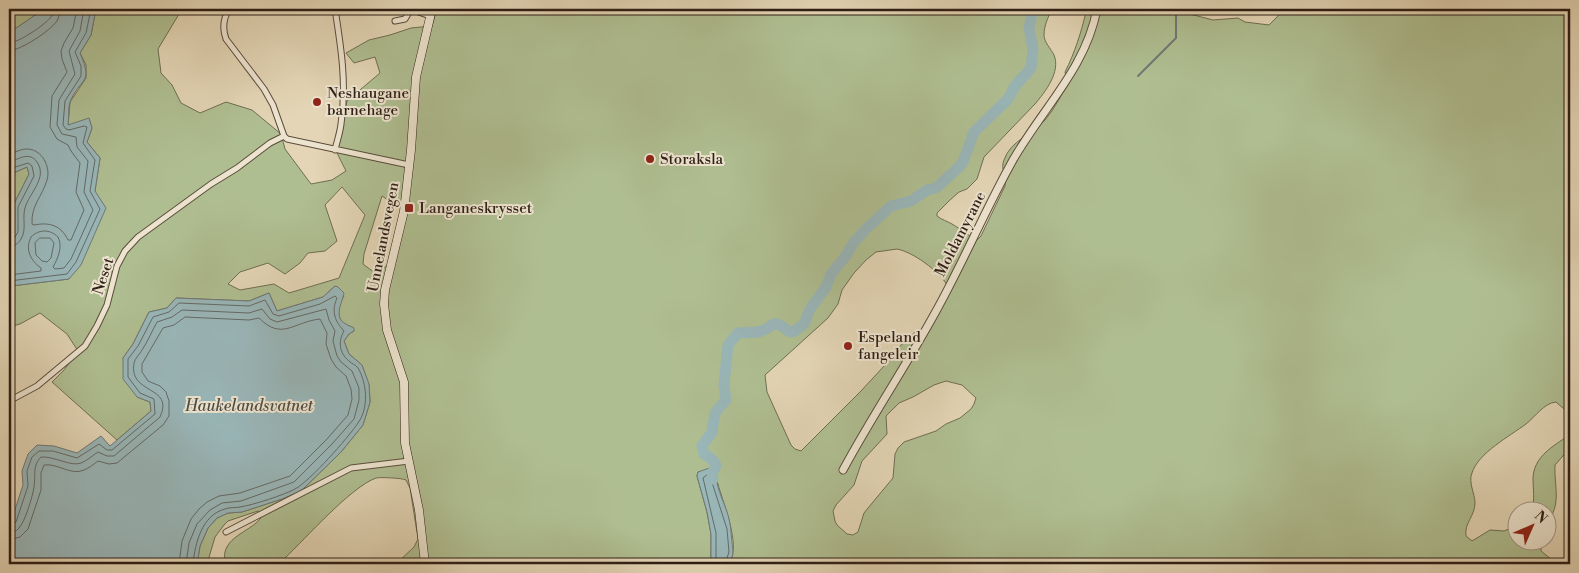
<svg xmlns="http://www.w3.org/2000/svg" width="1579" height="573" font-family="'Libre Bodoni',serif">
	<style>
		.green { fill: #afbe91; stroke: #6e6e53; fill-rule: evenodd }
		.water { fill: #99b6b8; stroke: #6e7977 }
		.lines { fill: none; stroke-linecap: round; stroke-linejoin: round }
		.shore { stroke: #646a66; stroke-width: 1 }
		.stream { stroke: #6e7977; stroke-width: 2 }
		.river { stroke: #99b6b8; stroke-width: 11 }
		.minor-casing { stroke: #5b4c3d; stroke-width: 7 }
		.tertiary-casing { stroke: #5b4c3d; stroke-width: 9 }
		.secondary-casing { stroke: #2e1e15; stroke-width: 9 }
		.minor { stroke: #ede4cf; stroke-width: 5 }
		.tertiary { stroke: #ede4cf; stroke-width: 7 }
		.secondary { stroke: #ede4cf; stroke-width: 8 }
		.poi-dot { fill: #8f2418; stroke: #ede4cf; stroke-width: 2 }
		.labels { text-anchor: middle; stroke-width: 4; stroke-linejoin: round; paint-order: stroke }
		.poi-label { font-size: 15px; fill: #2e1e15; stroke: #ede4cf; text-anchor: start }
		.street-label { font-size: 15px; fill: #2e1e15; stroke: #ede4cf }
		.water-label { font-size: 16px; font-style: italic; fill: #4e4c46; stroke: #ede4cf }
	</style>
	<rect width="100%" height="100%" fill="#e3d5b5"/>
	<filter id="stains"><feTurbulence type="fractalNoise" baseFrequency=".004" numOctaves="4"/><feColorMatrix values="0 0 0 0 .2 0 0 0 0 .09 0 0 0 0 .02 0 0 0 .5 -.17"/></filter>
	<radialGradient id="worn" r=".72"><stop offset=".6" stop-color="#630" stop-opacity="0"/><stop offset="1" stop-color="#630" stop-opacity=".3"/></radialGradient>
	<!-- green -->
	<path class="green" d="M9 9H44L9 33Z
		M96 9H182L158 49 161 73 172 85 181 103 200 113 226 102 252 110 281 134 285 149 311 184 332 180 346 171 335 149 347 101 380 73 375 57 354 63 346 53 369 40 390 35 411 28 432 26 437 9H1052C1048 17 1044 26 1044 35 1044 42 1051 49 1054 55 1061 72 1045 92 1035 104L984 157 977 179 967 189 959 192 950 200 937 213V216C942 220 947 221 952 224 961 229 968 236 977 240L981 236 1005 186C1007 176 1000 169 1004 160 1010 141 1033 134 1045 120 1054 110 1060 96 1068 85L1065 72C1075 52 1081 33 1086 12L1084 9H1178L1186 13 1213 20 1238 18 1245 22 1269 25 1279 15 1282 9H1570V414L1556 402C1544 403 1535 417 1526 424 1510 436 1478 453 1472 473 1468 482 1475 494 1475 503 1475 516 1464 523 1466 536L1472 541 1490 530 1504 531 1516 526V540L1541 541V551L1557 564H729C743 543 719 496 715 472L717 469 698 472 697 476 707 512 711 534V564H385L398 562 414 547 418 539 410 488 406 480C402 478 380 477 376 478 351 487 306 538 285 558L281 564H225C225 560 224 555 225 552 229 534 257 529 263 514L258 511 228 521 224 525 215 537 207 564H197L200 546 208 528 217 518 228 513 242 512 282 499 301 491 341 452 363 425 370 402 369 385 362 365 349 354 344 341 349 334 354 331 353 328C351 326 348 326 345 324 335 318 339 304 344 296L335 286 323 297 277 311 269 293 249 301 176 298 167 308 149 312 133 344 123 358 137 397 150 402 151 411 117 440 52 382 64 370 78 351 67 334 40 313 20 324 9 327V284L11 286 69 279 95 191 100 158 87 142 92 128 89 119 68 126 70 102 86 78V65L80 53 91 35ZM342 187 365 215 339 278 289 293 274 284 240 290 228 284 240 272 268 263 285 274 300 263 308 253 325 251 337 241 325 205ZM382 196 406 212 388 266H386L378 273H375L363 264 364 254ZM897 249C913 252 939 271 947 285L924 331 915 332 898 348 885 365 861 391 801 451 795 449 791 445 767 392 765 375 828 318 838 304 842 290 854 273 866 260 876 252ZM946 381 962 385 976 398 974 404 971 409 960 418 946 424 936 431 904 442 898 448 895 454 893 478 868 508 864 513 858 532 853 535 847 534 837 525 835 521 833 511 836 505 854 485 862 461 887 434 886 416 899 403 913 397 934 385Z
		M27 167 29 174 13 206V231L9 239V175Z
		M1565 438 1569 440V449L1555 465C1554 488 1562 503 1547 523L1546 510H1532C1535 500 1533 489 1533 478 1534 458 1550 448 1565 438Z"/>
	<!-- water -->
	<path class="water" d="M44 9H96L91 35 80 53C94 85 80 77 70 102 68 108 69 118 68 125L89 118 92 128 87 142 100 158 95 191 106 208 81 265 69 279 11 286 9 284V239L13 231V206L29 174 27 167 9 175V33Z
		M335 286 338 287 344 293C342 303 333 318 346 324 348 326 351 326 354 328V331L349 334 344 341 349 354 362 365 369 384 370 402 363 425 341 452 301 491 282 499 242 512 228 513 217 518 208 528 200 546 197 564H9V528L23 485 22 471 28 454 37 445 54 446 77 453 101 436 110 446 151 411 150 402 137 397 123 379V358L133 344 149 312 167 308 176 298 249 301 269 293 277 311 323 297Z
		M715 466 718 467C712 484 725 501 729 519 731 527 731 534 732 542 733 551 734 556 729 564H711V534L707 512 697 476 698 472Z"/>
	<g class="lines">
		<!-- shore -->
		<path class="shore" d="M9 43C18 43 45 25 51 17 53 14 52 12 53 9
			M9 51C21 50 50 31 57 21 59 17 60 13 60 9
			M9 155C15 152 21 149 27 149 42 149 51 167 47 180 42 197 31 205 32 224L34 225C49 222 61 225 68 240H71L84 210 76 192 80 163 71 151 68 145 57 139 50 127 52 96 67 72 62 59 61 51 64 43 73 28 77 9
			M9 163C17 159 30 151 37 162 48 178 29 193 25 208 22 218 27 229 21 239 18 244 15 246 9 246
			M9 169 28 163 32 166 34 176 18 207V232L14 239 9 240
			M40 238H50L54 243 51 258 47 262 42 261 36 255 35 243Z
			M9 275 41 271V268C30 260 25 249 31 237 39 229 50 229 58 237 63 247 58 258 53 267L55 269 64 268 71 259 93 210 84 192 88 161 77 147 76 137 62 134 57 125 59 100 75 74 69 51 80 31 84 9
			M9 281 67 274 76 262 100 209 90 191 95 160 83 143 87 127 84 126 69 130 66 129 63 125 65 101 81 76V66L75 52 86 33 91 9
			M9 526 13 525 16 522 28 486 27 471 32 457 39 451H53L77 458 99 444 107 450H112L155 414 154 399 140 393 128 377V359L138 346 153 317 169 312 179 303 249 306 265 300 273 314 279 316 320 304 335 296 337 298C331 312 335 321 344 331 338 341 339 353 349 361 352 364 355 364 358 368 367 383 369 408 358 423 348 438 310 481 295 489 284 495 253 505 240 507 235 508 230 507 225 509 202 515 195 543 193 564
			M9 532C13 532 16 532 19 528 25 522 33 495 34 487 36 475 32 466 41 457 54 456 71 467 81 463 87 461 93 455 98 452L107 456H114L160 417C175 385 128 395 134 363 135 358 140 354 142 350 148 341 152 331 157 322L172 317 182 310 249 313 262 309 270 319 277 322 326 309 329 320 335 331 333 341 337 356 341 362 352 371 359 388V400L354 419 332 444 294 482 241 501 222 503 210 510 197 524 189 543 186 564
			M9 540 20 537 28 529 41 490V473L44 465C58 463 71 476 84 470 89 468 94 464 98 461L109 464 117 463 163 425 169 416V401L166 392 160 386 148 381 142 372V364L163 328 174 325 185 317 249 320 259 318C282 341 293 322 320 319L327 333 326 344 331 359 336 367 346 376 351 389 352 399 348 415 327 439 290 476 240 493 219 496 207 502 199 509 191 519 182 541 179 564
			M716 564V533L703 478 708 474 710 476 727 529 729 552 725 564"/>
		<!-- stream -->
		<path class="stream" d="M1138 76 1176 38V13L1171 9"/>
		<!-- river -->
		<path class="river" d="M713 479 712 473 716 466C714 460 710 457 704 454L702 446 712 432 715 413 726 400 724 385 728 345 738 333C744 332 751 333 758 332 775 329 769 315 790 332L795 331 804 324 810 309 826 287 831 274 845 257 854 242 866 229 891 206 911 201 927 190 936 188 959 167 963 162 974 132 1008 99 1015 86 1031 68 1033 49 1029 28 1033 9"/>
		<defs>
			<path id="minor" d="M229 9C223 19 222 28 226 39L264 89 273 105 284 136 287 139 409 165
				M335 9C341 47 347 85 341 124 340 133 337 141 335 150
				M410 9 430 16
				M395 21 405 19 411 9
				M9 401 37 386 85 346 97 326 107 305 117 266 125 251 138 237 211 184 237 168 270 143 284 136
				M226 532 351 468 409 461"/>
			<path id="tertiary" d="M843 470C872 416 906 366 935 313 963 263 985 210 1013 160 1042 109 1086 68 1097 9"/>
			<path id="secondary" d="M425 564 419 510 405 443 404 382 387 330 384 304 385 290 404 211 411 150 416 77 432 9"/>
		</defs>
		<!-- minor casing -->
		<use href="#minor" class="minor-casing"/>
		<!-- tertiary casing -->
		<use href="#tertiary" class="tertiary-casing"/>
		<!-- secondary casing -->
		<use href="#secondary" class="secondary-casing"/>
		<!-- minor -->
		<use href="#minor" class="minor"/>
		<!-- tertiary -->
		<use href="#tertiary" class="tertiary"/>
		<!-- secondary -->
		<use href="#secondary" class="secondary"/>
	</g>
	<!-- markers -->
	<g class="poi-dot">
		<circle cx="317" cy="102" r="5"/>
		<circle cx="650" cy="159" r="5"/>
		<rect x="404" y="203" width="10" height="10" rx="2.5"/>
		<circle cx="848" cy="346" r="5"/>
	</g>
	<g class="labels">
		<!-- poi labels -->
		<g class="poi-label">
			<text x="327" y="98">Neshaugane<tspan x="327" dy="17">barnehage</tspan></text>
			<text x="660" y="164">Storaksla</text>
			<text x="419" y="213">Langaneskrysset</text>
			<text x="858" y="342">Espeland<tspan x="858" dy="17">fangeleir</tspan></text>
		</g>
		<!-- street labels -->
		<g class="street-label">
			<text transform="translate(960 234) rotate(-63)" y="5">Moldamyrane</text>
			<text transform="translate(383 237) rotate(-79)" y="5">Unnelandsvegen</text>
			<text transform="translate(103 276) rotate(-72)" y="5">Neset</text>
		</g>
		<!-- water labels -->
		<g class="water-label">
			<text x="249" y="411">Haukelandsvatnet</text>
		</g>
	</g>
	<!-- margin -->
	<rect width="1579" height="573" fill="none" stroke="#e3d5b5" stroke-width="30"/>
	<rect x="10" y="10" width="1559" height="553" fill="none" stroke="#2e1e15" stroke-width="2.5"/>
	<rect x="15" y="15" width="1549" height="543" fill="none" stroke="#2e1e15"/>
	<!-- north arrow -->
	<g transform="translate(1532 526) rotate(45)"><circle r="24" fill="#ede4cf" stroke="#a19585"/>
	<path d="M0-4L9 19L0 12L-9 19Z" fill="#8f2418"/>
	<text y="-8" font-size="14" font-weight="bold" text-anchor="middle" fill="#2e1e15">N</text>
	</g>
	<rect width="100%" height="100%" filter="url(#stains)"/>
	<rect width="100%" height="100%" fill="url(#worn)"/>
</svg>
